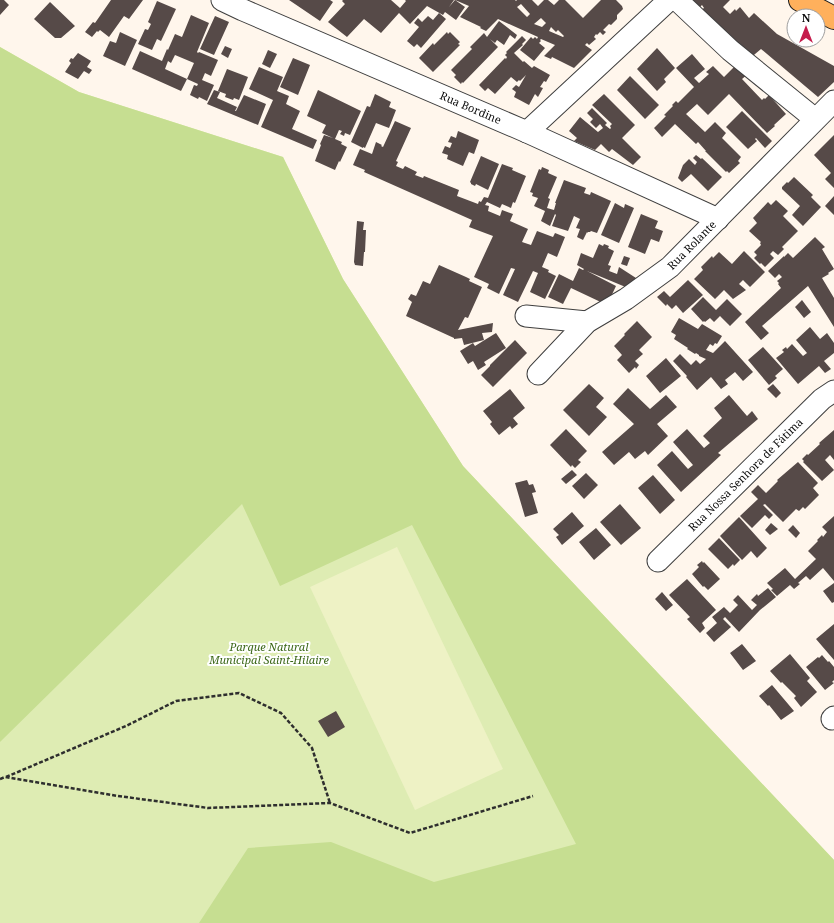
<svg xmlns="http://www.w3.org/2000/svg" width="834" height="923" font-family="'Noto Serif',serif">
	<style>
		.green { fill: #deecb3 }
		.forest { fill: #c6de91 }
		.pitch { fill: #eef2c5 }
		.building { fill: #564a48; fill-rule: evenodd }
		.lines { fill: none; stroke-linecap: round; stroke-linejoin: round }
		.minor-casing { stroke: #3f3f3f; stroke-width: 23 }
		.primary-casing { stroke: #1d1d1d; stroke-width: 24 }
		.path { stroke: #2e2e2e; stroke-width: 2.5; stroke-dasharray: 4 2; stroke-linecap: butt }
		.minor { stroke: #fff; stroke-width: 21 }
		.primary { stroke: #ffb05c; stroke-width: 22 }
		.labels { text-anchor: middle; stroke-width: 4; stroke-linejoin: round; paint-order: stroke }
		.street-label { font-size: 11px; fill: #0c0c0c; stroke: #fff }
		.park-label { font-size: 11px; font-style: italic; fill: #3c6819; stroke: #fff }
	</style>
	<rect width="100%" height="100%" fill="#fff6ec"/>
	<!-- green -->
	<path class="green" d="M0 47 79 92 283 157 343 279 463 466 834 860V923H0Z"/>
	<!-- forest -->
	<path class="forest" d="M0 47 79 92 283 157 343 279 463 466 834 860V923H199L248 848 331 842 434 882 576 844 412 525 280 586 242 504 0 742Z"/>
	<!-- pitch -->
	<path class="pitch" d="M397 547 503 769 415 810 310 587Z"/>
	<!-- building -->
	<path class="building" d="M0 0H4L9 5 0 15Z
		M111 0H143L129 19 124 16 109 37 100 30 98 32 97 31 92 37 85 32 93 22 95 23Z
		M289 0H330L333 2 320 21Z
		M343 0H391L400 8 406 1 405 0H454L449 7 455 0 465 7 456 20 445 12 443 15 427 6 410 24 399 13 381 33 364 19 347 37 328 22 345 4 342 1Z
		M455 0H515L516 1 517 0H532L538 6 544 0H548L554 5 559 0H565L583 18 601 0H616L622 6 623 9 617 15V19L611 25 609 24 603 30 606 32 603 35 600 32 597 35 596 34 594 37 596 39 589 45 587 43 585 45 592 50 574 68 552 57 551 59 544 56 555 45 541 39 540 40 541 41 539 43 545 48 534 61 520 50 531 37 533 39 535 37 537 39 538 37 498 19 486 31 480 28 481 27 460 17 469 6ZM521 4 530 14 527 17 517 7ZM541 18 546 23 542 27 534 24ZM551 27 556 32 558 30 564 36 563 37 549 31Z
		M691 0H730L723 7 730 14 735 9 736 11 740 7 749 18 754 13 777 34 834 66V82L818 97 761 49 748 60 701 10 704 8 702 5 699 8Z
		M157 1 176 9 161 41 157 39 152 50 138 44 145 29 148 30 151 24 148 22Z
		M50 2 75 26 61 38H55L34 19Z
		M439 13 446 19 421 48 417 44 414 47 407 41 419 27 414 23 418 18 422 22 428 16 433 20Z
		M191 15 209 23 197 52 198 53 199 52 218 60 211 76 205 73 202 80 214 85 207 101 199 97 198 99 190 95 194 85 197 86 198 84 187 79 194 63 175 55 171 63 168 61 165 69 187 79 181 91 132 69 140 51 162 61 167 49 168 50 175 34 182 37Z
		M215 16 229 22 214 55 200 49Z
		M499 21 517 35 515 39 510 35 504 45 497 40 495 43 490 39 498 47 463 83 462 82 461 84 454 77 456 75 451 70 472 49 470 47 484 33 487 37Z
		M120 32 137 40 125 66 103 56 110 41 116 43Z
		M447 32 448 34 450 32 460 42 458 44 460 45 433 72 419 58 433 43 434 45Z
		M522 36 526 40 522 44 523 45 514 53 523 62 524 61 532 68 534 66 550 75 546 82 544 81 540 87 543 88 538 97 535 94 529 105 514 97 516 92 512 89 516 85 519 87 526 75 520 81 519 80 517 82 511 77 495 94 488 88 485 91 479 85 505 58 506 59 507 57 505 55 507 53 506 52Z
		M225 46 232 49 228 58 221 54Z
		M657 48 675 68 664 79 666 82 657 91 637 69Z
		M268 50 277 54 270 68 262 64Z
		M78 53 91 61 87 67 92 70 89 74 84 71 78 79 65 72 71 63 69 61 71 58 73 59Z
		M692 54 705 69 694 78 699 83 709 74 706 72 713 66 724 77 738 63 748 74 742 79 762 100 764 98 765 99 769 95 786 114 774 125 775 126 767 133 729 94 708 115 697 104 686 114 705 132 715 122 726 133 722 138 741 157 738 161 740 163 729 173 727 171 726 172 705 151H706L698 142 696 144 675 124 662 137 654 128 666 116 664 115 673 106 672 105 676 101 678 103 694 87 676 68Z
		M293 58 310 65 298 95 280 87Z
		M259 67 283 77 277 91 289 96 286 104 300 111 292 129 317 140 313 149 261 127 273 100 249 89Z
		M227 69 248 77 239 100 234 98 233 100 225 97 226 94 218 91Z
		M630 76 659 105 645 119 617 90Z
		M214 90 220 92 217 98 237 107 235 111H236L244 95 266 104 258 125 207 104Z
		M318 90 361 111 350 135 345 133 344 136 340 134 342 131 339 130 335 139 342 142 341 144 347 147 340 162 339 161 335 170 315 161 321 145 320 144 324 135 333 138 322 133 326 125 307 116Z
		M375 94 391 102 389 107 396 110 389 128 376 123 365 148 363 147V148L351 142 367 106 370 107Z
		M604 94 635 125 622 138 641 157 633 165 612 149 609 152 601 144 595 150 574 141 577 138 569 131 580 117 598 132 603 128 600 124 596 128 590 122 593 119 587 113 592 108 607 123 605 125 610 129 611 128 610 126 612 124 592 105Z
		M742 111 772 141 765 148 756 138 755 139 757 141 748 149 726 127Z
		M395 121 411 128 396 161 398 162 396 166 403 169 405 166 417 172 415 175 423 178 424 176 459 190 457 196 478 204 479 201 481 202 484 197 488 198 502 164 513 168 512 170 526 176 515 203 513 202 511 208 502 204 500 208 487 202 485 205 489 206 488 211 500 216 502 210 513 214 510 221 528 229 522 242 531 245 537 231 553 237 555 233 565 237 557 257 548 253 542 267 549 270 548 272 556 276 545 299 530 292 538 273 533 271 518 302 503 295 515 269 511 268 499 294 487 288 489 284 474 277 493 236 469 227 472 220 364 172 365 170 353 165 360 149 372 154 376 142 382 145 381 146 383 147Z
		M458 131 479 140 474 154 469 152 463 166 447 159 448 155 442 153 445 146 450 148 452 143 448 142 451 136 456 138Z
		M834 135V188L825 179 831 173 814 155Z
		M696 155 701 159 702 158 722 177 708 191 691 174 682 182 678 178 683 165 689 159 695 165 697 162 693 158Z
		M481 156 499 164 488 190 476 184 475 186 471 184V183L470 182Z
		M542 167 549 170 548 173 557 177 548 198 550 199 547 208 554 210 556 203H555L564 180 586 188 584 193 590 195 591 192 611 201 597 233 591 231 590 232H588V233L587 232 583 240 577 237 580 229 576 228 580 219 574 216 568 231 552 226 556 215 555 214 550 226 541 221 545 211 534 206 538 198 532 196 533 193 530 192 539 169 541 170Z
		M794 177 813 195 811 197 821 207 803 226 792 215 800 206 782 189V187L787 182 788 183Z
		M834 196V215L825 206Z
		M776 200 788 211 783 216 798 231 782 247 784 249 778 255 773 251 770 254 774 258 765 267 761 263 760 264 754 258 757 255 754 252 761 245 760 243 761 242 749 231 757 223 753 218 768 202 771 205Z
		M615 203 624 208 625 204 634 208 619 243 601 235Z
		M641 214 658 221 655 228 663 231 659 242 651 239 645 254 628 247Z
		M357 221 364 222 363 230H366L365 252H364L363 266 355 265 354 262Z
		M815 237 825 247 822 249 834 269 828 273 829 274 822 278 834 298V327L808 286 762 326 769 333 761 340 745 322 781 288 778 284 779 283 777 281 782 277 779 274 775 278 768 271 784 256V257L788 253 793 258Z
		M599 244 603 246 604 244 609 246 608 248 614 251 608 265 611 266 609 271 617 274 619 267 636 278 628 288 587 271 616 286 607 305 571 288 563 304 548 297 559 274 573 281 579 268 583 270 584 269 577 265 581 253 593 258Z
		M744 251 765 272 750 287 743 280 739 284 746 290 733 299 724 290 715 299 694 279 703 270 701 267 712 256 713 258 719 252 732 264Z
		M624 256 630 258 627 266 621 264Z
		M439 265 466 277 470 279 469 281 482 287 468 318 465 317 458 330 493 323 492 332 482 333 484 340 464 345 462 338 454 339V338L406 316 412 302 408 299 411 294 416 296 423 281 430 284Z
		M688 280 703 295 683 313 676 305 672 309 667 304 666 306 657 297 664 291 670 297Z
		M703 297 716 310 727 299 742 314 730 326 720 316 714 322 710 318 705 322 704 321 703 322 691 309Z
		M802 300 811 312 804 318 795 307Z
		M679 318 698 329 702 324 722 336 717 344 715 343 713 346 710 344 706 350 713 353 725 341 753 372 743 381 735 372 725 380 728 384 721 389 711 377 697 390 686 377 687 376 673 361 680 354 691 365 696 360 700 364 706 359 699 356V355L696 353 695 354 687 349 688 348 674 339 676 335 671 332Z
		M637 321 652 337 639 350 643 354 635 361 639 365 636 369 635 367 629 373 617 360 622 355 614 346 625 335 624 334Z
		M810 327 820 339 827 333 834 343V353L824 361 831 369 825 373 819 366 798 384 776 358 784 352 782 350 786 347 787 349 792 344 803 356 807 353 796 340Z
		M496 333 506 348 484 362 486 365 478 370 473 361 468 364 460 351 473 343 475 346Z
		M515 340 527 353 493 387 481 375 490 366V365Z
		M763 347 783 369 775 376 777 378 769 385 748 360Z
		M666 358 681 376 660 393 646 376Z
		M589 384 604 398 596 407 607 417 589 436 563 410Z
		M773 384 781 393 776 398 767 389Z
		M628 388 650 409 666 395 677 407 657 424 668 436 648 455 645 451 635 459 629 452 614 465 602 452 634 424 613 404Z
		M510 389 525 408 513 418 518 424 512 429 510 426 499 435 490 424 492 422 483 411Z
		M729 395 747 416 752 411 758 419 718 453 721 455 681 492 657 465 672 451 688 469 693 465 673 442 687 429 704 448 710 443 703 436 722 418 714 408Z
		M566 429 587 451 578 460 581 462 575 468 572 465 571 467 550 445Z
		M834 430V460L830 455 825 460 834 470 822 481 803 462 804 461 802 459 807 454 808 455 820 444 819 443Z
		M798 462 818 483 813 488 819 495 805 509 803 507 799 511 796 509 783 522 765 504 763 505 773 515 769 519 765 515 752 528 740 516 758 499 751 492 758 485 766 493 778 481 777 480Z
		M572 470 577 475 566 484 561 479Z
		M586 473 598 485 584 499 572 486Z
		M653 475 675 500 660 514 638 488Z
		M527 480 529 485 533 484 536 492 532 493 538 513 525 517 515 483Z
		M620 504 641 528 621 545 600 522Z
		M572 512 584 526 562 545 556 537 559 535 553 529Z
		M834 516V581L823 568 810 580 806 576 798 583 800 584 794 589 790 585 777 596 771 590 773 589 767 583 785 568 795 579 816 559 808 551 818 541 817 540 822 535 823 537 827 532 822 527Z
		M739 517 767 548 757 558 751 551 742 560 720 536Z
		M771 523 778 529 770 535 765 530Z
		M793 525 800 533 796 538 788 530Z
		M596 528 611 545 594 560 579 542Z
		M719 538 740 560 734 566 733 564 728 569 708 549Z
		M702 561 703 563 704 562 720 579 708 590 704 586 703 587 692 574 699 567 697 565Z
		M687 579 716 610 702 623 705 628 700 633 687 619 690 617 669 595Z
		M834 583V602L832 603 823 591Z
		M768 588 776 597 760 610 739 632 725 617 723 619 731 627 714 642 706 633 717 623 712 617 724 607 730 613 738 605 733 600 738 595 752 610 757 605 751 600 757 594 758 596Z
		M662 592 673 605 666 611 655 599Z
		M834 624V660L816 639Z
		M742 644 756 661 743 670 730 653Z
		M790 654 810 678 807 681 817 692 801 707 794 698 796 696 782 682 781 683 770 671Z
		M822 655 828 662 829 661 834 667V680L832 682 834 683 825 690 806 667 818 657 819 658Z
		M772 685 794 711 781 720 769 705 768 706 759 696Z
		M336 711 345 727 328 737 318 721Z"/>
	<g class="lines">
		<defs>
			<g id="minor">
				<path id="s1" d="M222 0 243 10 527 132 718 219"/>
				<path d="M677 0 730 50 815 119"/>
				<path d="M527 132 669 0"/>
				<path d="M526 316 587 322"/>
				<path id="s2" d="M538 374 587 322 626 299 670 267 834 101"/>
				<path id="s3" d="M658 561 822 399 834 391"/>
				<path d="M832 719 834 717"/>
			</g>
			<path id="primary" d="M800 0 834 18"/>
		</defs>
		<!-- minor casing -->
		<use href="#minor" class="minor-casing"/>
		<!-- primary casing -->
		<use href="#primary" class="primary-casing"/>
		<!-- path -->
		<path class="path" d="M6 777 126 726 176 701 239 693 281 713 312 748 330 803
			M0 779 5 777 118 796 208 808 330 803 410 833 533 796"/>
		<!-- minor -->
		<use href="#minor" class="minor"/>
		<!-- primary -->
		<use href="#primary" class="primary"/>
	</g>
	<g class="labels">
		<!-- street labels -->
		<g class="street-label">
			<text dy="4" stroke="none"><textPath href="#s1" startOffset="271">Rua Bordine</textPath></text>
			<text dy="4" stroke="none"><textPath href="#s2" startOffset="202">Rua Rolante</textPath></text>
			<text dy="4" stroke="none"><textPath href="#s3" startOffset="123">Rua Nossa Senhora de Fátima</textPath></text>
		</g>
		<!-- park labels -->
		<g class="park-label">
			<text x="269" y="651">Parque Natural<tspan x="269" dy="13">Municipal Saint-Hilaire</tspan></text>
		</g>
	</g>
	<!-- north arrow -->
	<g transform="translate(806 28)"><circle r="19" fill="#ffffff" stroke="#9e9e9e"/>
	<path d="M0-3L7 15L0 10L-7 15Z" fill="#c51c4c"/>
	<text y="-6" font-size="11" font-weight="bold" text-anchor="middle" fill="#0c0c0c">N</text>
	</g>
</svg>
